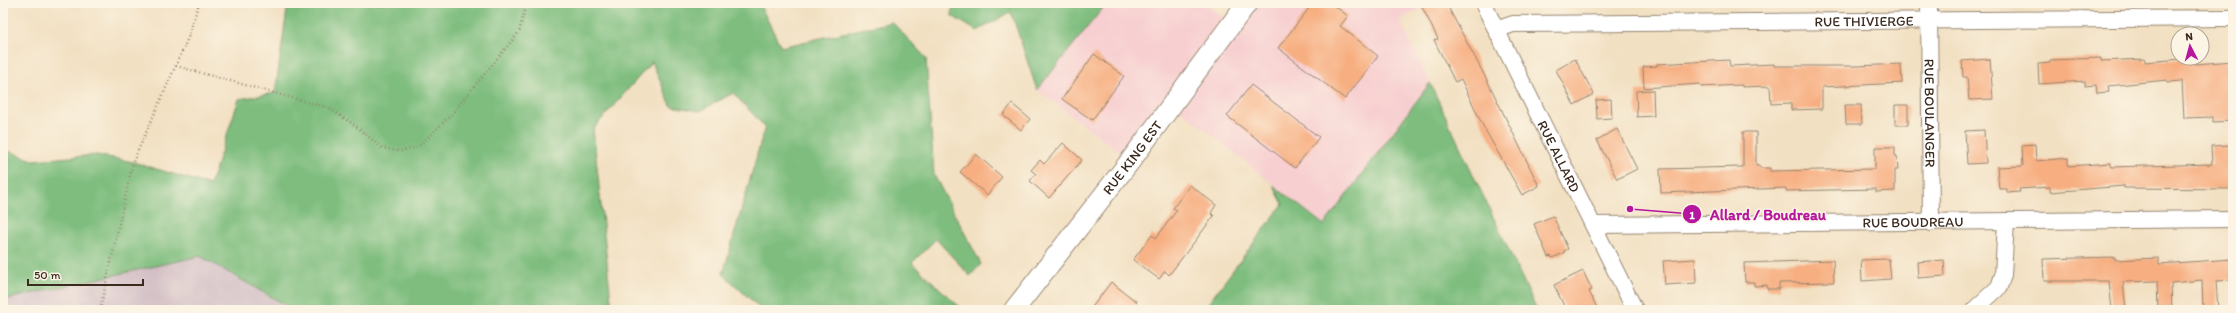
<svg xmlns="http://www.w3.org/2000/svg" width="2236" height="313" font-family="Itim,sans-serif">
	<style>
		.built { fill: #f7cfd0 }
		.industrial { fill: #d2bdc5 }
		.forest { fill: #7ebd7e; stroke: #5c744e }
		.building { fill: #f7af81 }
		.lines { fill: none; stroke-linecap: round; stroke-linejoin: round }
		.minor-casing { stroke: #968570; stroke-width: 18 }
		.major-casing { stroke: #968570; stroke-width: 22 }
		.path { stroke: #968570; stroke-width: 2.5; stroke-dasharray: 1 3; stroke-linecap: butt }
		.minor { stroke: #fff; stroke-width: 16 }
		.major { stroke: #fff; stroke-width: 20 }
		.labels { text-anchor: middle; stroke-width: 3; stroke-linejoin: round; paint-order: stroke }
		.street-label { font-size: 14px; fill: #3b2a1e; stroke: #fcf5e5 }
		.leader { fill: none; stroke: #b5179e; stroke-width: 1.5 }
		.callout-dot { fill: #b5179e; stroke: #fcf5e5; stroke-width: 1.5 }
		.mark-label { font-size: 12px; text-anchor: middle; font-weight: bold; fill: #fff }
		.callout-label { font-size: 15px; text-anchor: middle; font-weight: bold; fill: #b5179e; stroke: #fcf5e5; stroke-width: 3; stroke-linejoin: round; paint-order: stroke }
	</style>
	<rect width="100%" height="100%" fill="#fcf5e5"/>
	<filter id="ink" filterUnits="userSpaceOnUse"><feTurbulence type="fractalNoise" baseFrequency=".025" numOctaves="2"/><feDisplacementMap in="SourceGraphic" scale="8" xChannelSelector="R" yChannelSelector="G"/><feConvolveMatrix kernelMatrix="1 2 1 2 8 2 1 2 1" color-interpolation-filters="sRGB"/></filter>
	<filter id="wash" filterUnits="userSpaceOnUse"><feTurbulence type="fractalNoise" baseFrequency=".012" numOctaves="4" result="noise"/><feDisplacementMap in="SourceGraphic" scale="16" xChannelSelector="R" yChannelSelector="G"/><feGaussianBlur stdDeviation="0.9" result="paint"/><feColorMatrix in="noise" values="0 0 0 0 0 0 0 0 0 0 0 0 0 0 0 0 0 1.4 0 .05"/><feComposite in="paint" operator="in"/></filter>
	<g filter="url(#wash)">
		<rect width="100%" height="100%" fill="#f2e0c2"/>
		<!-- built -->
		<path class="built" d="M1107 3H1205L1231 23 1247 3H1435L1399 19 1430 83 1324 225 1172 103 1131 160 1037 90Z"/>
		<!-- industrial -->
		<path class="industrial" d="M200 256 294 310H3V300Z"/>
		<!-- forest -->
		<path class="forest" d="M288 3H759L781 47 892 22 926 58 934 175 981 264 970 276 936 239 912 263 963 310H762L723 274 765 127 733 93 700 111 671 106 652 62 593 129 612 310H294L200 256 3 300V149L33 160 97 155 133 162 210 185 239 99 275 93Z
			M953 3H1107L1037 90 1011 12 977 31 952 16Z
			M1430 83 1537 310H1203L1283 204 1273 185 1324 225Z"/>
		<g id="blocks">
			<!-- building -->
			<path class="building" d="M1313 3H1331L1348 16 1340 26 1378 56 1345 99 1278 48Z
				M1420 3H1446L1488 82 1539 186 1522 195 1483 126 1461 79 1455 82 1434 40 1438 39Z
				M1094 54 1124 76 1092 120 1062 99Z
				M2101 58V61L2145 59V62L2195 58V64L2233 61V121L2213 122V117L2184 118 2182 81 2167 82V80L2108 86 2109 92 2097 93 2096 85 2085 86V81L2039 84 2038 64 2050 63V60Z
				M1575 59 1594 94 1574 105 1556 70Z
				M1990 59 1993 99 1969 100 1967 77H1963L1962 61Z
				M1729 60 1730 66 1774 64V66H1857L1901 64 1902 83 1822 87V109L1791 110V103L1771 104 1770 86 1742 87V85L1701 87 1700 84 1644 88 1643 67 1657 66V64Z
				M1251 85 1319 137 1295 168 1227 116Z
				M1653 90 1654 116 1637 117 1636 91Z
				M1611 99 1612 118 1597 119 1596 100Z
				M1012 104 1030 119 1021 130 1003 115Z
				M1845 105H1861L1862 124H1846Z
				M1895 105H1908V125H1895Z
				M1617 129 1637 169 1617 179 1597 140Z
				M1984 130 1986 163 1967 164 1965 131Z
				M1743 132H1756V165H1760V168H1770V171L1875 169V147H1895V156H1897L1898 170H1895V191L1876 192V189L1786 191V188L1661 193 1660 169 1743 167Z
				M1063 143 1082 160 1049 198 1030 181 1036 174 1031 170 1040 160 1044 164Z
				M2035 144 2036 161 2068 158V166L2111 163V167L2212 164 2211 146 2232 145 2231 189 2124 188V186L2050 192V187L2019 189 2020 192 2007 193V189H1999L1997 167 2023 166 2022 145Z
				M976 154 1002 177 987 195 960 172Z
				M1190 185 1216 205 1211 213 1214 216 1169 275 1165 271 1159 279 1133 260 1152 235 1156 238 1177 210 1173 208Z
				M1553 216 1568 249 1564 251V253L1552 258 1551 256 1548 257 1534 224Z
				M2115 257V260L2159 258V264L2233 259V280L2216 281 2218 310H2203L2202 280 2171 283 2172 310H2158L2157 281 2123 282 2126 310H2112L2109 281H2044L2043 259Z
				M1695 259 1696 283 1665 285 1663 261Z
				M1889 259 1891 279 1862 281 1861 260Z
				M1833 260 1834 282 1779 283V289H1767V285L1754 286V282H1745L1744 263Z
				M1944 260 1945 276 1918 278 1917 262Z
				M1583 271 1592 290 1589 291 1598 310H1566L1554 285Z
				M1111 282 1137 302 1130 310H1090Z"/>
		</g>
	</g>
	<g filter="url(#ink)">
		<use href="#blocks" fill-opacity="0" stroke="#968570" stroke-width="1"/>
		<g class="lines">
			<defs>
				<g id="minor">
					<path id="s1" d="M1483 3 1635 310"/>
					<path id="s2" d="M1929 3 1931 223"/>
					<path id="s3" d="M1496 30 1513 24 2233 18"/>
					<path id="s4" d="M1593 225 2233 219"/>
					<path d="M1974 310 1999 287 2003 275 2006 222"/>
				</g>
				<g id="major">
					<path id="s5" d="M1014 310 1131 160 1247 3"/>
				</g>
			</defs>
			<!-- minor casing -->
			<use href="#minor" class="minor-casing"/>
			<!-- major casing -->
			<use href="#major" class="major-casing"/>
			<!-- path -->
			<path class="path" d="M176 66 329 108 356 126 382 148 399 151 418 147 450 116 519 32 525 9 522 3
				M100 310 133 162 188 38 199 3"/>
			<!-- minor -->
			<use href="#minor" class="minor"/>
			<!-- major -->
			<use href="#major" class="major"/>
		</g>
	</g>
	<g class="labels">
		<!-- street labels -->
		<g class="street-label">
			<text dy="5" stroke="none"><textPath href="#s3" startOffset="369">RUE THIVIERGE</textPath></text>
			<text dy="5" stroke="none"><textPath href="#s2" startOffset="110">RUE BOULANGER</textPath></text>
			<text dy="5" stroke="none"><textPath href="#s1" startOffset="171">RUE ALLARD</textPath></text>
			<text dy="5" stroke="none"><textPath href="#s5" startOffset="193">RUE KING EST</textPath></text>
			<text dy="5" stroke="none"><textPath href="#s4" startOffset="320">RUE BOUDREAU</textPath></text>
		</g>
	</g>
	<!-- callouts -->
	<path class="leader" d="M1630 209L1692 214"/>
	<g class="callout-dot">
		<circle cx="1630" cy="209" r="4"/>
		<circle cx="1692" cy="214" r="10"/>
	</g>
	<g class="mark-label">
		<text x="1692" y="219">1</text>
	</g>
	<g class="callout-label">
		<text x="1768" y="220">Allard / Boudreau</text>
	</g>
	<!-- margin -->
	<rect width="2236" height="313" fill="none" stroke="#fcf5e5" stroke-width="16"/>
	<!-- north arrow -->
	<g transform="translate(2190 46) rotate(354)"><circle r="19" fill="#fcf5e5" stroke="#afa495"/>
	<path d="M0-3L7 15L0 10L-7 15Z" fill="#b5179e"/>
	<text y="-6" font-size="11" font-weight="bold" text-anchor="middle" fill="#3b2a1e">N</text>
	</g>
	<!-- scale -->
	<path d="M28 279v6h115v-6" fill="none" stroke="#3b2a1e" stroke-width="2"/>
	<text x="34" y="279" font-size="12" fill="#3b2a1e" stroke="#fcf5e5" stroke-width="3" paint-order="stroke">50 m</text>
</svg>
